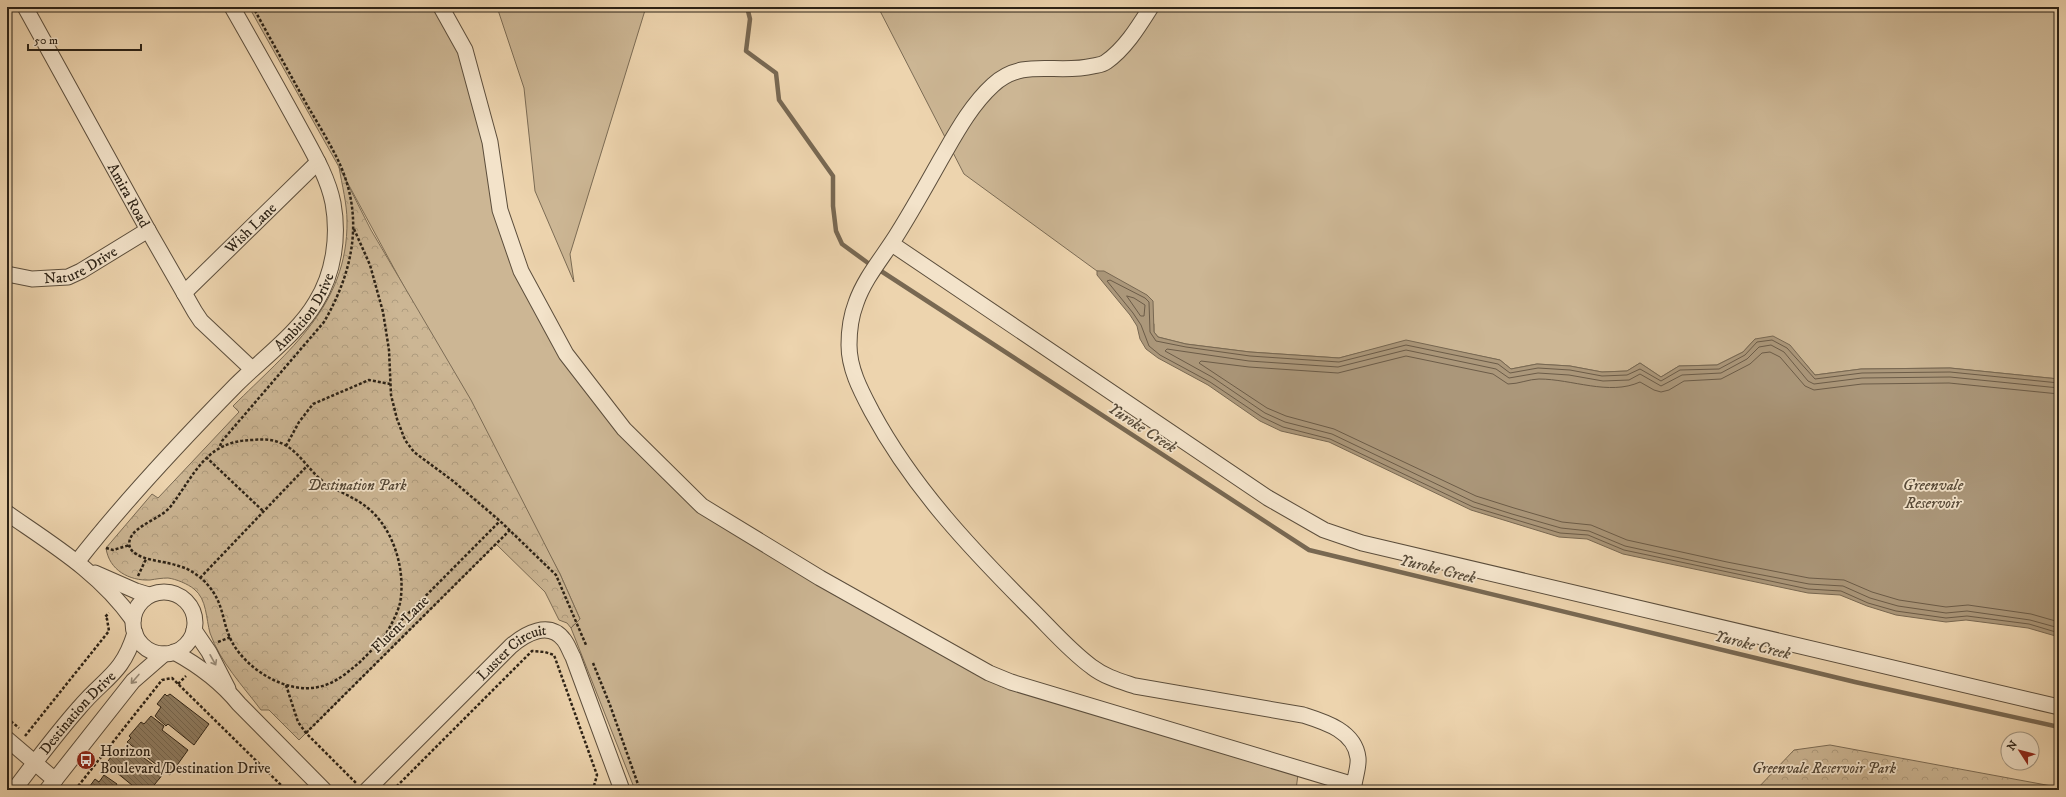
<svg xmlns="http://www.w3.org/2000/svg" width="2066" height="797" font-family="'IM FELL DW Pica',serif">
	<style>
		.grass { fill: #ccb694; stroke: #7c6c55 }
		.park { fill: url(#park-crowns); stroke: #7c6c55 }
		.water { fill: #ab977a; stroke: #786852 }
		.lines { fill: none; stroke-linecap: round; stroke-linejoin: round }
		.shore { stroke: #6c5c48; stroke-width: 1 }
		.stream { stroke: #786852; stroke-width: 4.5 }
		.building { fill: url(#building-back-hatch); stroke: #2c2216 }
		.minor-casing { stroke: #5c4e3c; stroke-width: 17 }
		.path { stroke: #2c2216; stroke-width: 2.5; stroke-dasharray: 3 2; stroke-linecap: butt }
		.minor { stroke: #f3e3ca; stroke-width: 15 }
		.oneway { stroke: #998c79 }
		.labels { text-anchor: middle; stroke-width: 3.5; stroke-linejoin: round; paint-order: stroke }
		.street-label { font-size: 15px; fill: #2c2216; stroke: #f3e3ca }
		.park-label { font-size: 15px; font-style: italic; fill: #544736; stroke: #f3e3ca }
		.poi-label { font-size: 15px; fill: #2c2216; stroke: #f3e3ca; text-anchor: start }
		.water-label { font-size: 16px; font-style: italic; fill: #584b39; stroke: #f3e3ca }
	</style>
	<defs>
		<pattern id="park-crowns" width="20" height="18" patternUnits="userSpaceOnUse"><rect width="20" height="18" fill="#ccb694"/><path d="M2 6a3 3 0 1 1 6 0M12 15a3 3 0 1 1 6 0" fill="none" stroke="#af9c7f"/></pattern>
		<pattern id="building-back-hatch" width="6" height="6" patternUnits="userSpaceOnUse"><rect width="6" height="6" fill="#907f65"/><path d="M-1 5l2 2M0 0l6 6M5-1l2 2" fill="none" stroke="#766852"/></pattern>
	</defs>
	<rect width="100%" height="100%" fill="#edd4ae"/>
	<filter id="stains"><feTurbulence type="fractalNoise" baseFrequency=".005" numOctaves="4"/><feColorMatrix values="0 0 0 0 .2 0 0 0 0 .09 0 0 0 0 .02 0 0 0 .5 -.17"/></filter>
	<radialGradient id="worn" r=".72"><stop offset=".6" stop-color="#630" stop-opacity="0"/><stop offset="1" stop-color="#630" stop-opacity=".3"/></radialGradient>
	<!-- grass -->
	<path class="grass" d="M249 7H433L462 54 485 144 494 209 562 356 697 508 819 583 1000 686 1298 774 1296 790H635L571 628 580 619 560 574 339 167Z
		M497 7H646L570 254 574 282 535 191 524 88Z
		M878 7H2059V379L1950 368 1861 369 1815 375 1804 362 1755 339 1743 352 1717 365 1679 366 1661 377 1640 363 1627 371 1602 372 1570 366 1537 364 1511 369 1500 360 1406 341 1339 358 1250 352 1186 344 1158 337 1154 332V324C1141 308 1118 272 1097 271L964 174Z"/>
	<!-- park -->
	<path class="park" d="M339 167 371 230 471 400 560 574 580 619 571 628 567 623 559 620 545 592 496 544 299 740 269 710H261C243 686 220 662 210 633 206 619 207 599 194 589 188 584 176 579 168 578 162 578 156 579 150 580 129 581 109 570 106 548L152 494 158 498 239 412 233 406C288 351 348 306 347 221 347 204 342 185 339 167Z
		M1830 745 2057 787H2059V790H1756L1794 750Z"/>
	<!-- water -->
	<path class="water" d="M1097 271H1104L1147 295 1153 301 1154 332 1158 337 1186 344 1250 352 1339 358 1406 340 1500 360 1511 369 1537 364 1570 366 1602 372 1627 371 1640 363 1661 377 1679 366 1717 365 1743 352 1755 339 1773 336 1790 345 1815 375 1861 369 1950 368 2059 379V637L2028 628 1966 620 1946 622 1896 615 1867 606 1840 595 1808 593 1623 554 1587 539 1559 537 1471 510 1329 442 1281 431 1260 421 1208 385 1158 358 1146 349 1140 339 1137 326 1130 315 1097 275Z"/>
	<g class="lines">
		<!-- shore -->
		<path class="shore" d="M1127 296 1134 298 1145 305 1144 316H1141Z
			M2059 383 1950 372 1862 373 1815 379 1787 348 1772 340 1757 342 1745 355 1719 369 1680 370 1661 381 1640 369 1627 375 1602 376 1570 370 1538 368 1510 373 1498 364 1406 345 1339 362 1250 356 1186 347 1156 341 1150 332 1149 302 1145 298 1110 280 1107 281 1133 313 1141 325 1149 346 1160 355 1210 382 1262 417 1283 427 1330 439 1473 507 1560 533 1588 535 1624 550 1808 589 1841 591 1868 603 1896 611 1946 618 1967 616 2029 624 2059 633
			M2059 388 1950 377 1862 378 1814 384 1808 381 1784 352 1771 345 1759 347 1747 359 1721 373 1682 375 1661 386 1640 374 1629 380 1603 381 1569 375 1538 373 1509 378 1496 369 1406 350 1338 367 1249 361 1167 349 1165 351 1212 377 1265 413 1285 422 1332 434 1474 502 1512 514 1561 528 1589 531 1625 546 1726 568 1809 584 1843 586 1870 598 1898 606 1946 613 1967 611 2030 620 2059 628
			M2059 394 1949 383 1862 384 1814 390 1805 386 1780 357 1770 352 1762 353 1750 364 1721 379 1684 381 1669 390 1661 392 1654 390 1640 382C1609 396 1572 379 1539 379 1529 379 1519 384 1508 384L1493 374 1406 356 1338 373 1249 367 1201 361 1199 363 1267 408 1286 416 1334 429 1476 496 1514 508 1562 522 1591 525 1627 540 1727 562 1809 578 1844 580 1872 592 1899 600 1946 607 1968 605 2031 614 2059 622"/>
		<!-- stream -->
		<path class="stream" d="M747 7 750 19 746 51 776 73 779 100 833 176V206L836 231 842 244 868 263
			M881 271 1309 550 1855 682 2059 727"/>
	</g>
	<!-- building -->
	<path class="building" d="M165 694 167 696 170 694 209 724 194 745 168 724 166 726 155 716 161 707 157 704Z
		M151 716 164 726 162 730 188 750 170 775 127 742 131 738 129 736 141 722 144 724Z
		M128 746 164 773 150 790H138L106 764 115 751 122 755Z
		M104 775 117 784 116 786 121 790H87L95 779 99 782Z"/>
	<g class="lines">
		<defs>
			<g id="minor">
				<path id="s1" d="M25 7 148 230 195 312 201 321 252 369"/>
				<path d="M441 7 465 50 490 142 500 210 521 271 566 354 624 429 702 506 820 578 989 673 1011 682 1354 785C1355 777 1359 766 1358 758 1355 731 1325 722 1303 715L1135 686C1120 681 1105 677 1092 667 1070 651 1052 630 1033 611 972 550 913 488 872 412 861 391 849 369 849 345 849 330 851 316 856 303 865 277 884 256 898 233 913 209 927 184 941 159 956 133 971 105 993 85 1023 57 1057 75 1093 66 1097 65 1102 65 1106 62 1125 49 1139 26 1151 7"/>
				<path d="M892 244 1268 498 1324 530 1362 543 2059 707"/>
				<path id="s2" d="M7 274 32 279 68 277 81 271 148 230"/>
				<path id="s3" d="M184 293 318 162"/>
				<path d="M7 513C53 545 100 573 133 620"/>
				<path id="s4" d="M77 562C126 499 181 441 236 385 262 359 298 333 316 302 334 273 339 236 333 203 328 178 314 154 302 132 279 90 256 49 232 7"/>
				<path d="M95 573 136 591 149 595"/>
				<circle cx="164" cy="623" r="31"/>
				<path d="M194 630 209 652 228 689"/>
				<path d="M174 652C198 665 221 682 239 704L324 790"/>
				<path d="M7 739 55 780"/>
				<path id="s5" d="M14 790C35 762 56 734 79 708 105 677 122 675 135 633"/>
				<path d="M47 790 133 681 164 654"/>
				<path id="s6" d="M367 790 511 646C525 634 549 620 564 640 568 645 570 652 573 657L622 790"/>
			</g>
		</defs>
		<!-- minor casing -->
		<use href="#minor" class="minor-casing"/>
		<!-- path -->
		<path class="path" d="M354 229 370 265 383 312 389 350 391 395 397 419 405 440 414 452 453 481 500 521 556 575 586 645
			M220 446 222 441 324 322C354 270 365 215 337 158 328 140 317 122 307 105 289 72 271 40 253 7
			M286 446 299 422 313 404 369 380 390 384
			M206 457 263 511
			M106 548 113 550 130 545
			M138 576 146 559
			M200 578 307 466
			M384 637C390 627 397 615 400 603 406 571 394 530 369 509 355 497 338 492 324 482 310 472 300 453 285 445 274 439 264 439 252 440 206 441 195 474 171 506 161 519 135 525 130 539 124 558 156 560 167 563 173 564 179 566 185 568 192 571 202 578 207 584 225 604 221 621 232 642 247 670 287 694 318 687 335 684 348 672 360 662L500 521
			M218 642 231 637
			M593 663 610 705 640 790
			M178 684 186 676
			M286 685 298 722 306 733 356 783
			M7 718 19 728
			M306 733 510 530
			M25 736 109 631 107 619 105 617 109 613
			M75 790 162 680 172 678 286 790
			M393 790 532 651 545 652 554 655 597 775 594 786 589 790"/>
		<!-- minor -->
		<use href="#minor" class="minor"/>
	</g>
	<!-- one-way arrows -->
	<defs><path id="oneway-shaft" d="M-6 0H5M1.5-3L5.5 0L1.5 3" fill="none" stroke-width="1.6" stroke-linecap="round" stroke-linejoin="round"/></defs>
	<g class="oneway">
		<use href="#oneway-shaft" transform="translate(213 660) rotate(61)"/>
		<use href="#oneway-shaft" transform="translate(135 679) rotate(131)"/>
	</g>
	<!-- icons -->
	<defs>
		<symbol id="bus-disc" viewBox="-11 -11 22 22"><circle r="9.5" fill="#8f2418" stroke="#f3e3ca"/><path d="M-5-6H5V4H4V6H2V4H-2V6H-4V4H-5ZM-3.5-4V0h7V-4ZM-3.5 1.2v1.5H-2V1.2ZM2 1.2v1.5H3.5V1.2Z" fill="#fff"/></symbol>
	</defs>
	<g fill-rule="evenodd">
		<use href="#bus-disc" x="75" y="749" width="22" height="22"/>
	</g>
	<g class="labels">
		<!-- street labels -->
		<g class="street-label">
			<text dy="5" stroke="none"><textPath href="#s1" startOffset="215">Amira Road</textPath></text>
			<text dy="5" stroke="none"><textPath href="#s3" startOffset="93">Wish Lane</textPath></text>
			<text dy="5" stroke="none"><textPath href="#s2" startOffset="77">Nature Drive</textPath></text>
			<text dy="5" stroke="none"><textPath href="#s4" startOffset="339">Ambition Drive</textPath></text>
			<text transform="translate(400 624) rotate(-45)" y="5">Fluent Lane</text>
			<text dy="5" stroke="none"><textPath href="#s6" startOffset="201">Luster Circuit</textPath></text>
			<text dy="5" stroke="none"><textPath href="#s5" startOffset="100">Destination Drive</textPath></text>
		</g>
		<!-- park labels -->
		<g class="park-label">
			<text x="357" y="490">Destination Park</text>
			<text x="1824" y="773">Greenvale Reservoir Park</text>
		</g>
		<!-- poi labels -->
		<g class="poi-label">
			<text x="100" y="756">Horizon<tspan x="100" dy="17">Boulevard/Destination Drive</tspan></text>
		</g>
		<!-- water labels -->
		<g class="water-label">
			<text transform="translate(1143 427) rotate(33)" y="6">Yuroke Creek</text>
			<text x="1933" y="490">Greenvale<tspan x="1933" dy="18">Reservoir</tspan></text>
			<text transform="translate(1438 568) rotate(14)" y="6">Yuroke Creek</text>
			<text transform="translate(1753 644) rotate(14)" y="6">Yuroke Creek</text>
		</g>
	</g>
	<!-- margin -->
	<rect width="2066" height="797" fill="none" stroke="#edd4ae" stroke-width="24"/>
	<rect x="8" y="8" width="2050" height="781" fill="none" stroke="#2c2216" stroke-width="2"/>
	<rect x="12" y="12" width="2042" height="773" fill="none" stroke="#2c2216"/>
	<!-- north arrow -->
	<g transform="translate(2020 751) rotate(306)"><circle r="19" fill="#f3e3ca" stroke="#a39682"/>
	<path d="M0-3L7 15L0 10L-7 15Z" fill="#8f2418"/>
	<text y="-6" font-size="11" font-weight="bold" text-anchor="middle" fill="#2c2216">N</text>
	</g>
	<!-- scale -->
	<path d="M28 44v6h113v-6" fill="none" stroke="#2c2216" stroke-width="2"/>
	<text x="34" y="44" font-size="12" fill="#2c2216" stroke="#f3e3ca" stroke-width="3" paint-order="stroke">50 m</text>
	<rect width="100%" height="100%" filter="url(#stains)"/>
	<rect width="100%" height="100%" fill="url(#worn)"/>
</svg>
